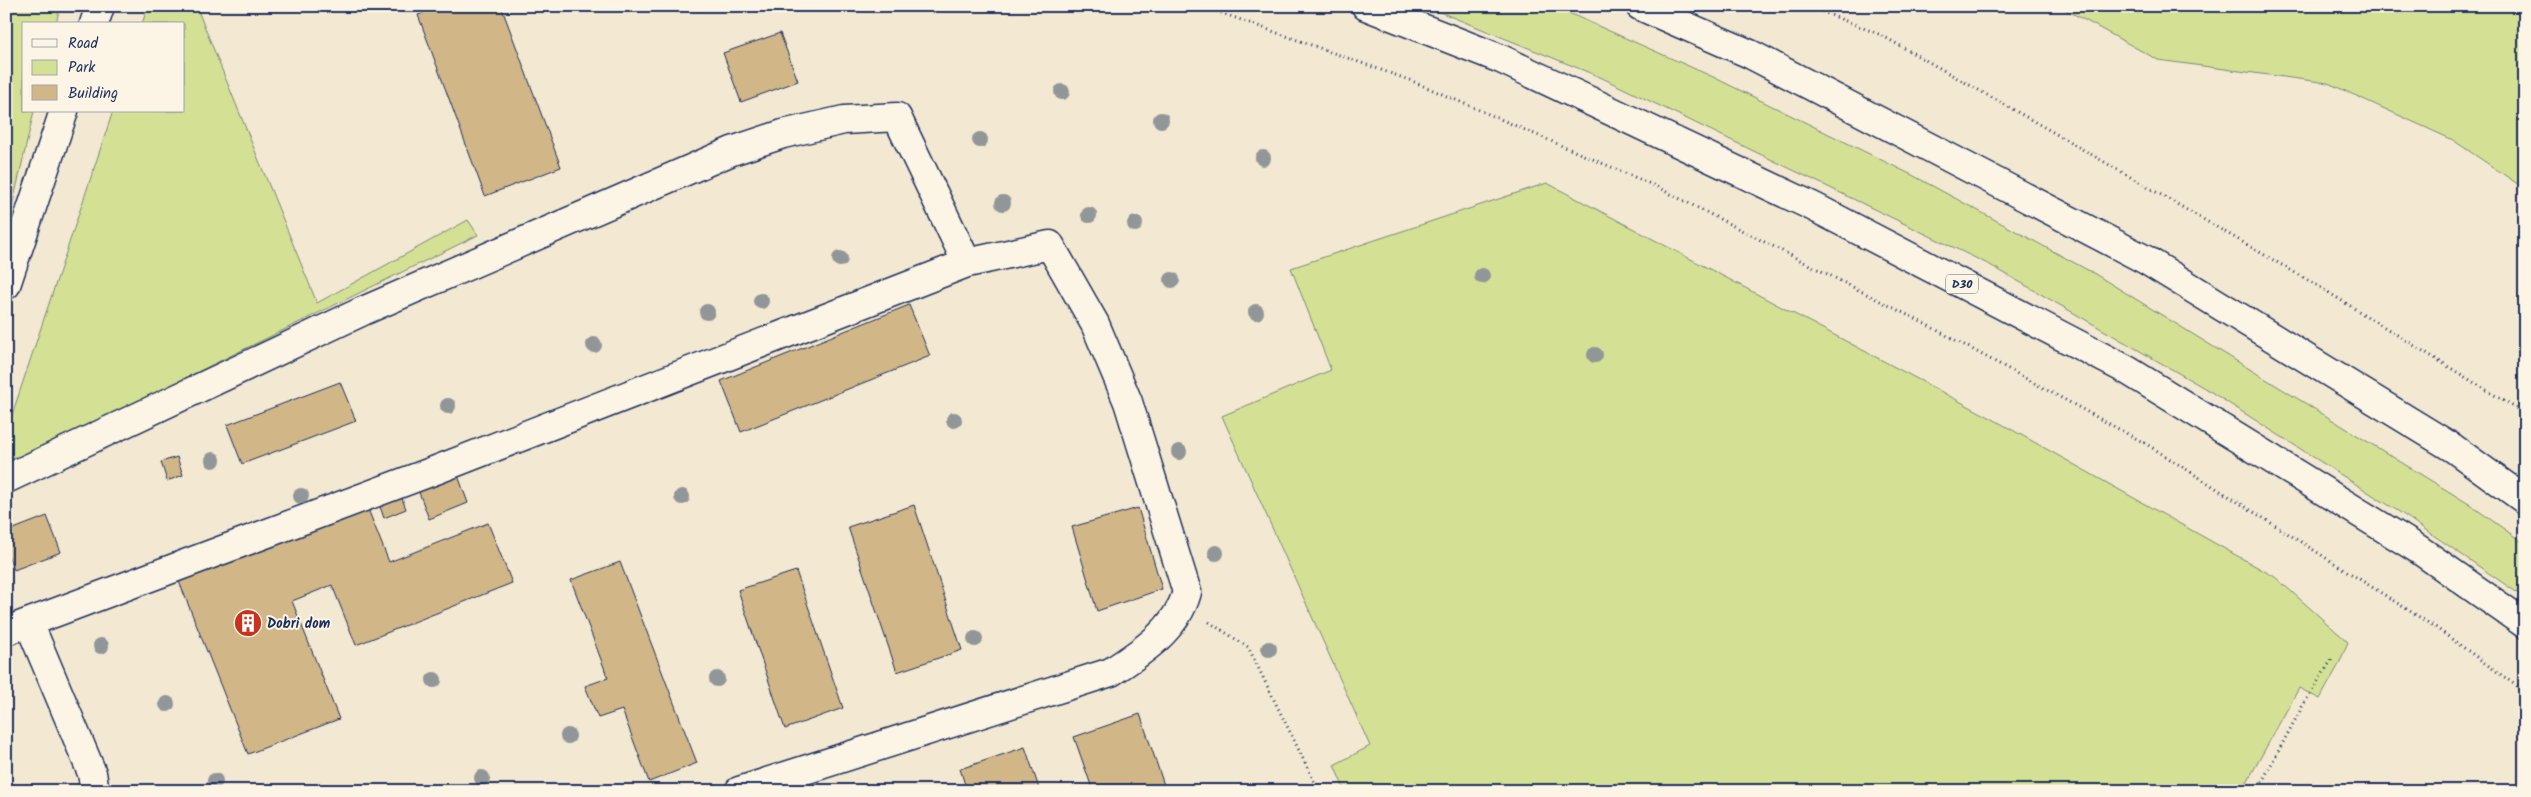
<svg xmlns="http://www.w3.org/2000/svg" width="2531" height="797" font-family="Kalam,sans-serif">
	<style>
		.green { fill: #d4e194; stroke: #788879 }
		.building { fill: #d1b687; stroke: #1b2f5e }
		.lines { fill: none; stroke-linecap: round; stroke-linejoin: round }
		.minor-casing { stroke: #1b2f5e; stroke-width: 31 }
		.highway-casing { stroke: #1b2f5e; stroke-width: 31 }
		.path { stroke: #1b2f5e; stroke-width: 3; stroke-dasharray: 1 4; stroke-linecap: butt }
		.minor { stroke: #fcf5e5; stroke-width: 28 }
		.highway { stroke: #fcf5e5; stroke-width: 28 }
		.tree { fill: #919698 }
		.labels { text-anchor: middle; stroke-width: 4; stroke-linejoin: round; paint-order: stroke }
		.shield { fill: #fcf5e5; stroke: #5e6a86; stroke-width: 1 }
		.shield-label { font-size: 12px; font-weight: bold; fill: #1b2f5e }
		.poi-label { font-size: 14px; font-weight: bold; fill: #1b2f5e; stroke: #fcf5e5; text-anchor: start }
	</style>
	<rect width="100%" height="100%" fill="#f3e8d2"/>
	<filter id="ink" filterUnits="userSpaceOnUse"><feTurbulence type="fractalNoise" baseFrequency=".02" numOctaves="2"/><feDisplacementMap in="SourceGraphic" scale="10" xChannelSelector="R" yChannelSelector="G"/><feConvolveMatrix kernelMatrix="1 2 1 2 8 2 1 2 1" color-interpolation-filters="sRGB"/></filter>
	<g filter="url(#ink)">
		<!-- green -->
		<path class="green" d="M6 6H60L56 24H24V111H34L9 220 6 209Z
			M148 6H196L317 303 468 220 478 235 183 379 55 444 18 457H6V433L113 111H184V24H142Z
			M1425 6H1553L1711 76 1914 176 2095 274 2469 504 2525 544V598L2401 513 2208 390 1990 265 1600 77Z
			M2059 6H2525V189L2453 140 2328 83 2158 60Z
			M1547 183 1991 418 2275 577 2348 642 2339 664 2320 699 2299 688 2242 791H1345L1334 765 1370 746 1222 416 1331 370 1291 268Z"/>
		<!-- building -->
		<path class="building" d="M440 6H501L561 167 485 196 418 15Z
			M780 33 798 81 741 102 723 53Z
			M909 305 930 356 741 432 721 381Z
			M340 382 356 421 242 464 227 425Z
			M177 457 183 475 167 481 161 462Z
			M456 470 468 503 429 519 417 487Z
			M400 493 406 509 384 518 378 501Z
			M364 499 389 562 488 523 512 583 356 645 332 585 292 601 339 719 248 754 176 574Z
			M914 505 962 650 897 672 848 527Z
			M1138 508 1162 589 1097 611 1072 527Z
			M47 516 61 552 14 570 6 550V532Z
			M620 562 697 763 649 782 622 710 598 718 585 686 608 678 571 580Z
			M796 571 843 708 785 729 738 590Z
			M1140 714 1166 791H1093L1074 737Z
			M1025 747 1040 791H967L960 769Z"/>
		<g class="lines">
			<defs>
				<path id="minor" d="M94 24 100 6
					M6 285 64 111
					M6 479 363 311 732 151 783 134 844 120 897 117 967 263
					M29 623 92 773 95 791
					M6 631 436 470 967 263 1050 245 1095 324 1128 402 1187 592C1177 629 1142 652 1111 672L739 791"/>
				<path id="highway" d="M1366 6 1501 59 1814 207 2127 370 2418 549 2525 624
					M1640 6 1750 54 2146 260 2453 448 2525 500"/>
			</defs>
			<!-- minor casing -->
			<use href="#minor" class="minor-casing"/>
			<!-- highway casing -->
			<use href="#highway" class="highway-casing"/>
			<!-- path -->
			<path class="path" d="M1202 6 1412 81 1655 186 1933 328 2148 445 2435 627 2525 692
				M1808 6 1881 35 2051 131 2318 286 2525 414
				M1209 622 1248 647 1319 791
				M2257 791 2302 707 2332 659"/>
			<!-- minor -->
			<use href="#minor" class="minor"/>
			<!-- highway -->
			<use href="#highway" class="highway"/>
		</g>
		<!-- trees -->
		<g class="tree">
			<circle cx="1062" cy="92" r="8"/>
			<circle cx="1161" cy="120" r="8"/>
			<circle cx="980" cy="140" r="8"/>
			<circle cx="1263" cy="158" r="8"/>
			<circle cx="1003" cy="203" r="8"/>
			<circle cx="1089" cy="215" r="8"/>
			<circle cx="1135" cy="224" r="8"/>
			<circle cx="840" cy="259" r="8"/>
			<circle cx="1482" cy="276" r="8"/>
			<circle cx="1172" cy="280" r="8"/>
			<circle cx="761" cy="301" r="8"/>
			<circle cx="707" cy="312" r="8"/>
			<circle cx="1256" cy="312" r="8"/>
			<circle cx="594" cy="345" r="8"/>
			<circle cx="1595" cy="355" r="8"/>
			<circle cx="448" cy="406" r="8"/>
			<circle cx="954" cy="420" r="8"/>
			<circle cx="1179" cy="452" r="8"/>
			<circle cx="213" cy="460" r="8"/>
			<circle cx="301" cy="496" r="8"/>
			<circle cx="682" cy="497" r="8"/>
			<circle cx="1216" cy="553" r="8"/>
			<circle cx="975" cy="639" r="8"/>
			<circle cx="101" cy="646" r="8"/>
			<circle cx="1269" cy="649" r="8"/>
			<circle cx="717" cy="679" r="8"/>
			<circle cx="434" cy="680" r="8"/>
			<circle cx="167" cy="704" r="8"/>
			<circle cx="568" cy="736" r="8"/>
			<circle cx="482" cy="778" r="8"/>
			<circle cx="215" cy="781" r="8"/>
		</g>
	</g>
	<!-- icons -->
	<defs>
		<symbol id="building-disc" viewBox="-11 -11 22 22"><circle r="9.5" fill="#c8321e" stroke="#fcf5e5"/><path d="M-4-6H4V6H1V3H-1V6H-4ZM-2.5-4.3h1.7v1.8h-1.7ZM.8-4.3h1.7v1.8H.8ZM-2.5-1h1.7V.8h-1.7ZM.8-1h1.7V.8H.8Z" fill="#fff"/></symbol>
	</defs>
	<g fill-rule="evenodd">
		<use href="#building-disc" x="232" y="607" width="32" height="32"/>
	</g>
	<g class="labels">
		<!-- shield labels -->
		<rect class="shield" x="1946" y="274.5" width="32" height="19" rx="4"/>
		<g class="shield-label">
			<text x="1962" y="288">D30</text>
		</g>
		<!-- poi labels -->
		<g class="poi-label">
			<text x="267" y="628">Dobri dom</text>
		</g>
	</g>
	<!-- margin -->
	<rect width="2531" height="797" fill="none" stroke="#fcf5e5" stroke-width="25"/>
	<rect x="12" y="12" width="2506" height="772" fill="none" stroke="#1b2f5e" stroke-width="2" filter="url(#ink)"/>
	<!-- legend -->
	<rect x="22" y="22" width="162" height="90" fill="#fcf5e5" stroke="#a2a6af"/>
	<rect x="32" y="39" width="25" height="8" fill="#fcf5e5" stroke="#a2a6af"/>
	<text x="68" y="48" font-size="15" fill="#1b2f5e">Road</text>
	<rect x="32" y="60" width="25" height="15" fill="#d4e194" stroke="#a2a6af"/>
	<text x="68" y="72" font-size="15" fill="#1b2f5e">Park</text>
	<rect x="32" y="85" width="25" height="15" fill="#d1b687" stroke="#a2a6af"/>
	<text x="68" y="98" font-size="15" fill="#1b2f5e">Building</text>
</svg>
